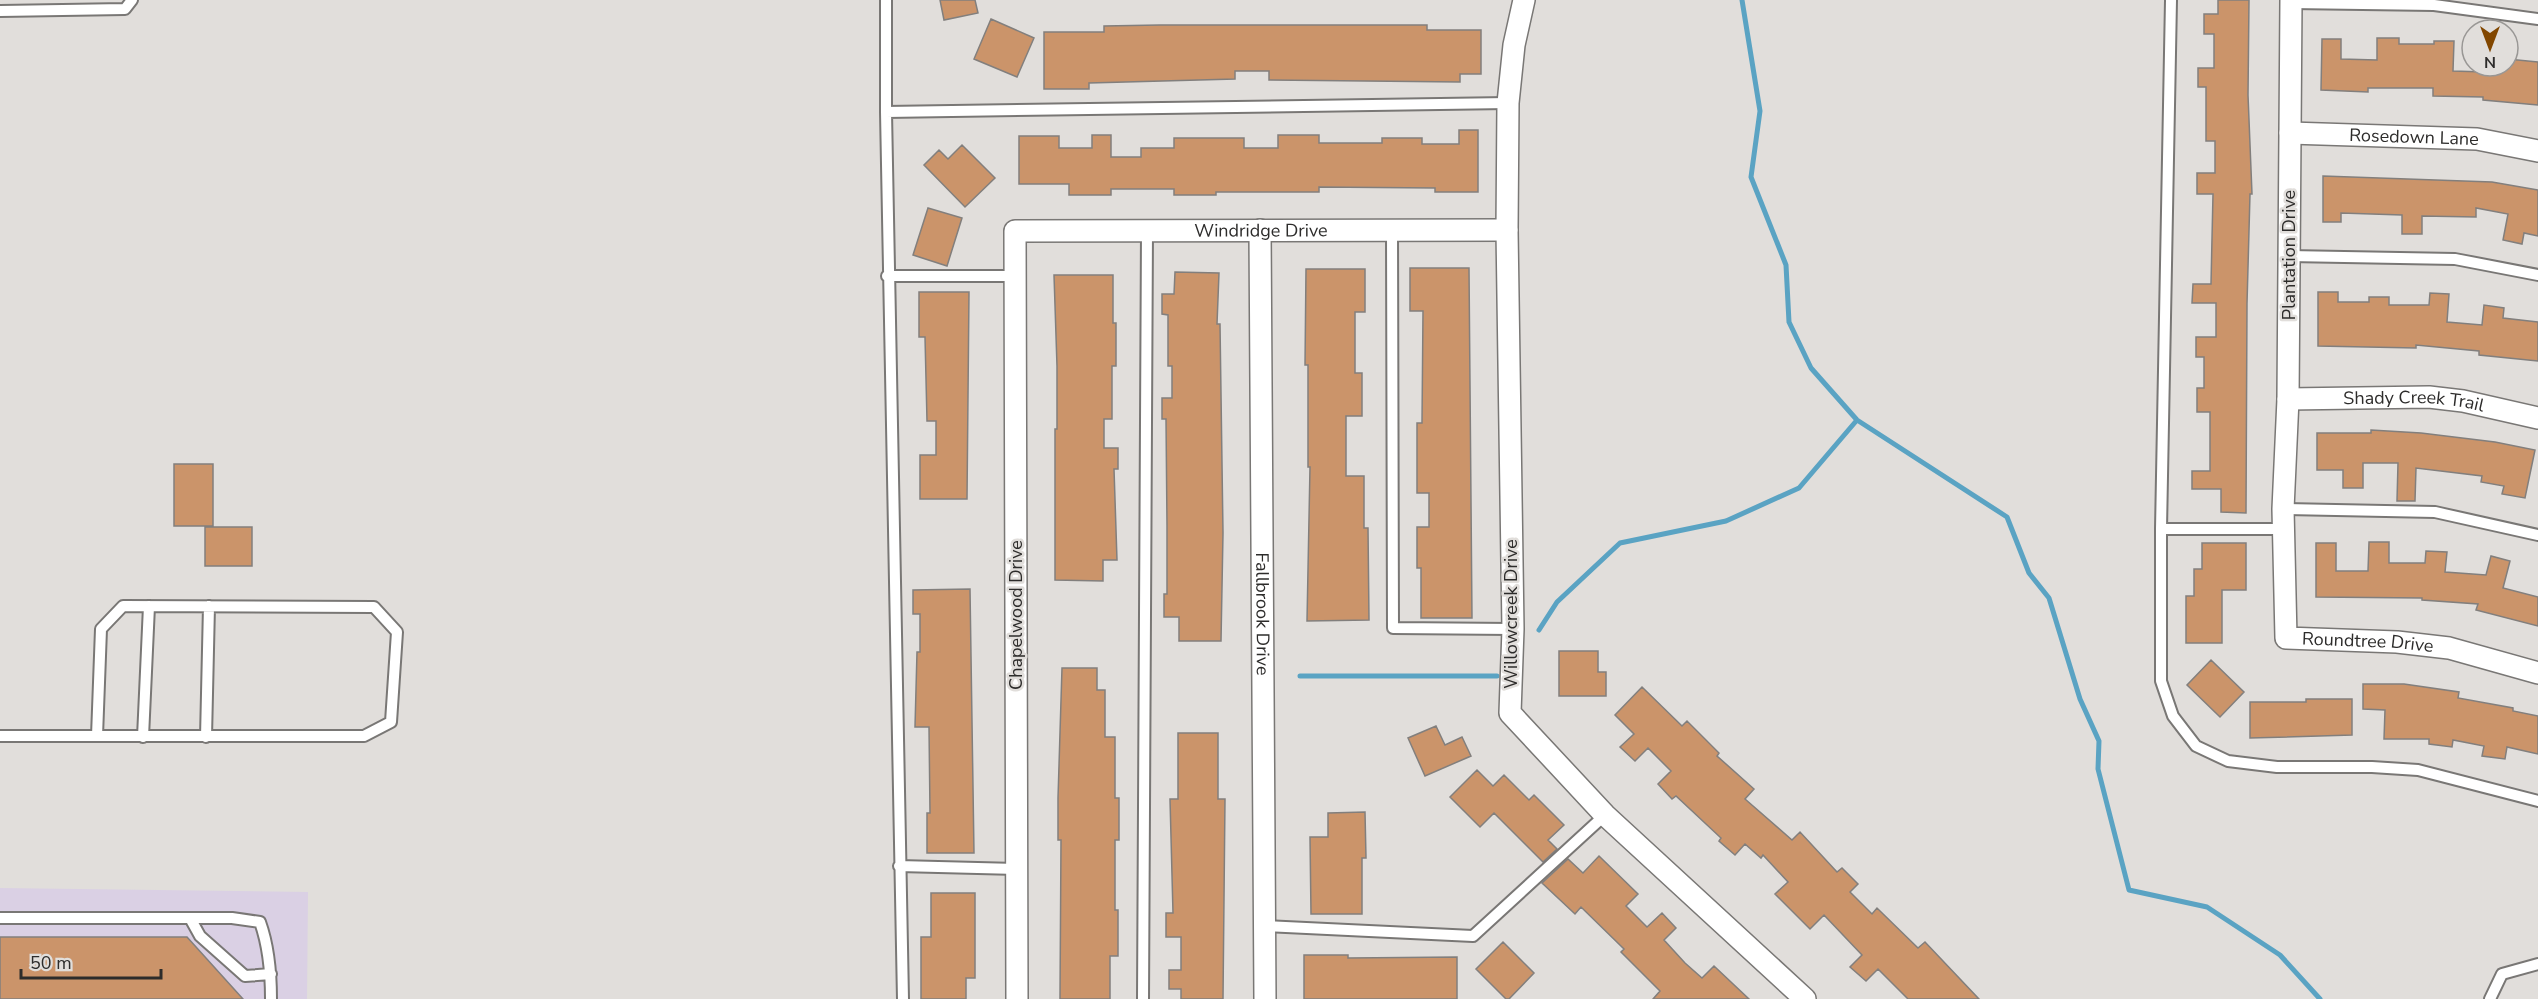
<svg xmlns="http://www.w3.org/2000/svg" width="2538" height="999" font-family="'Nunito Sans',sans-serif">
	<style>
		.commercial { fill: #dad0e4 }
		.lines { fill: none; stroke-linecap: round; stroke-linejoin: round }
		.stream { stroke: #5aa3c3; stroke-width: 5 }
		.building { fill: #cb946a; stroke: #827f7d; stroke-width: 1.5 }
		.lane-casing { stroke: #797775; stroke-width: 14 }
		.street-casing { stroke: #797775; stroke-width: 24 }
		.lane { stroke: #fff; stroke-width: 10 }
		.street { stroke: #fff; stroke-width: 21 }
		.labels { text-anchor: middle; stroke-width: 5; stroke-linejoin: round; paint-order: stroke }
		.street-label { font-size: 18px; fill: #2d2c2b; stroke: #e1dedb }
	</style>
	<rect width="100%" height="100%" fill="#e1dedb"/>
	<!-- commercial -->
	<path class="commercial" d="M0 888 308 892 307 999H0Z"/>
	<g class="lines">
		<!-- stream -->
		<path class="stream" d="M1742 0 1760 111 1751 177 1786 265 1789 322 1811 368 1857 420 2007 517 2029 573 2049 598 2080 699 2099 741 2098 769 2129 890 2207 907 2280 955 2320 999
			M1539 630 1557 602 1620 543 1726 521 1799 488 1857 420
			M1300 676H1497"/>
	</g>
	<!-- building -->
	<path class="building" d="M940 0H975L978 13 944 20Z
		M2218 0H2249L2248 95 2252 194H2250L2247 304 2246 513 2221 512V489H2192V471H2210V412H2197V388H2204V357H2196V337H2216V303H2192L2193 284H2211L2213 194H2197V173H2215V141H2206V87H2198V68H2214V34H2204V14H2218Z
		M991 19 1034 38 1017 77 974 59Z
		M1160 25H1427V30H1481V74H1460V82L1269 80V71H1235V79L1089 83V89H1044V32H1104V26Z
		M2377 38H2399V44H2434V41H2454L2453 71 2485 72 2486 66H2508V59L2538 62V105L2483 100V97L2433 96V88H2368V92L2321 90 2322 39H2341V59L2377 60Z
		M1459 130H1478V192H1435V188L1319 187V192H1216V195H1174V189H1111V195H1069V184H1019V136H1059V148H1092V135H1111V157H1141V148H1174V138H1244V148H1278V135H1319V143H1382V138H1422V144H1459Z
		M962 145 995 178 965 207 924 165 939 150 948 159Z
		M2323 176 2492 182 2538 190V236L2524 233 2522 244 2503 240 2508 214 2476 208V217L2422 216V234H2402V215L2341 213V222H2323Z
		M928 208 962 218 947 266 913 255Z
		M1410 268H1469L1472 618H1421V568H1417V527H1429V493H1417V423H1422L1423 311H1410Z
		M1306 269H1365V312H1355V373H1362V416H1346V476H1364V528H1368L1369 620 1307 621 1310 467H1308V365H1305Z
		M1175 272 1219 273 1217 324H1220L1223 533 1221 641H1179V617H1164V594H1167V525L1166 419H1162V398H1172V366H1168V315L1162 314V294H1174Z
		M1054 275H1113V323H1116V366H1112V419H1104V448H1118V469H1114L1117 560H1103V581L1055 580V429H1057V366Z
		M919 292H969L967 499H920V455H936V421H927L925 337H919Z
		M2318 292H2338V302H2369V297H2389V305H2429L2430 293 2449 294 2447 322 2482 325 2484 305 2504 308 2503 318 2538 322V361L2479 355V351L2416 345V348L2318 346Z
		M2371 430 2421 433 2495 442 2535 450 2525 498 2502 494 2504 486 2481 482 2482 476 2416 468 2415 501H2397L2398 463H2363V488H2343V470H2317V433H2371Z
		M174 464H213V526H174Z
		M205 527H252V566H205Z
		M2369 542H2389V563H2425L2426 551 2447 552 2445 572 2486 575 2491 556 2510 561 2503 588 2538 597V626L2476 610 2478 604 2422 600V598L2316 597V543H2336V571H2368Z
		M2202 543H2246V590H2222V643H2186V596H2194V569H2202Z
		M970 589 974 853H927V813H930L929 727H915L917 652H920V614H913V590Z
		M1559 651H1598V672H1606V696H1559Z
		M2211 660 2244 692 2220 717 2187 685Z
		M1062 668H1097V690H1105V737H1115V798H1119V840H1115V910H1118V956H1110V999H1060L1061 840H1058V798Z
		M2363 684H2404L2459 692 2458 698 2513 708V711L2538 716V754L2507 747 2505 759 2482 756 2484 746 2453 740 2452 747 2429 744V739H2384L2385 710 2363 709Z
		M1642 687 1682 726 1687 721 1719 753 1717 756 1754 789 1745 799 1792 840 1800 832 1837 872 1842 868 1858 884 1850 892 1872 914 1877 908 1918 948 1925 942 1979 999H1908L1878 969 1866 981 1850 967 1862 955 1824 915 1810 929 1775 894 1788 882 1763 855 1761 858 1745 844 1735 855 1719 841 1721 838 1676 796 1672 799 1658 784 1671 771 1648 748 1635 761 1620 747 1634 734 1615 715Z
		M2306 699H2352V735L2250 738V702H2306Z
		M1436 726 1445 745 1462 737 1471 756 1425 776 1408 738Z
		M1178 733H1218V799H1225L1223 999H1181V989H1169V970H1181V937H1166V913H1173L1170 799H1178Z
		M1477 770 1493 786 1504 775 1529 800 1534 795 1564 825 1548 840 1557 849 1543 862 1494 813 1480 827 1450 797Z
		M1365 812 1366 858H1362V914H1311L1310 837H1328V813Z
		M1599 856 1638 894 1626 906 1647 927 1662 913 1676 928 1664 940 1685 963 1702 978 1714 966 1749 999H1653L1660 991 1621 952 1624 949 1581 907 1575 914 1542 883 1568 859 1583 873Z
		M931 893H975V978H966V999H921V937H931Z
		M0 937H187L243 999H0Z
		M1503 942 1534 973 1509 999H1506L1476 969Z
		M1304 955H1348V958L1457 957V999H1304Z"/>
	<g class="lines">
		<defs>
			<path id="lane" d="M886 0V112
				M2171 0 2161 529V681L2173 716 2196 746 2228 761 2277 767H2372L2418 770 2538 801
				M2291 3 2434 5 2538 19
				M0 11 125 9 132 0
				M1392 230 1393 628 1513 629
				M2289 256 2455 259 2538 275
				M887 276H1015
				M2283 509 2435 512 2538 535
				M2161 529H2283
				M0 736H364L391 722 397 632 374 607 123 606 101 629 97 736
				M143 737 149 606
				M206 737 209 606
				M899 866 1017 869
				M0 918H232L260 922C269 947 271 972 271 999
				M190 918 200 936 245 976 271 974
				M1265 926 1473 936 1605 815
				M903 999 886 112 1508 103
				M1143 999 1147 231
				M2490 999 2502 974 2538 964"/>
			<g id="street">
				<path d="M1524 0 1514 45 1508 103 1507 230 1513 629 1510 713 1605 815 1805 999"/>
				<path id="s1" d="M2291 0 2288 399 2283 509 2286 638 2397 642 2449 648 2538 673"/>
				<path id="s2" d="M2290 133 2477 139 2538 151"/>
				<path id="s3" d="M1260 230 1265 999"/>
				<path id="s4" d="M2288 399 2429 397 2463 401 2538 418"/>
				<path id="s5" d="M1017 999 1015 231 1507 230"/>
			</g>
		</defs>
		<!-- lane casing -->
		<use href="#lane" class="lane-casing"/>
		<!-- street casing -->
		<use href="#street" class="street-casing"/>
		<!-- lane -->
		<use href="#lane" class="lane"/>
		<!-- street -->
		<use href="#street" class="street"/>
	</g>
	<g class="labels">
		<!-- street labels -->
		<g class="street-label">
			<text dy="6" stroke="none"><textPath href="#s2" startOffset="124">Rosedown Lane</textPath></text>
			<text dy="6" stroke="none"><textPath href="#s5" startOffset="1014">Windridge Drive</textPath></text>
			<text transform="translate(2289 255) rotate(-90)" y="6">Plantation Drive</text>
			<text dy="6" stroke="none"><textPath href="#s4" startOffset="126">Shady Creek Trail</textPath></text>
			<text transform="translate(1511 614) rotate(-90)" y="6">Willowcreek Drive</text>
			<text transform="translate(1016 615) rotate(-90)" y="6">Chapelwood Drive</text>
			<text dy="6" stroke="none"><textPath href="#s3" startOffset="384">Fallbrook Drive</textPath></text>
			<text dy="6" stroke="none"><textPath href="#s1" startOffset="720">Roundtree Drive</textPath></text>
		</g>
	</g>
	<!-- north arrow -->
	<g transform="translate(2490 48) rotate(180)"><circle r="28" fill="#e1dedb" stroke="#999795" stroke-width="1.5"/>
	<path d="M0-4.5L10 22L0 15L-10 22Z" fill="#824700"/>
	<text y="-9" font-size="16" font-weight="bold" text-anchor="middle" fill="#2d2c2b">N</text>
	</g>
	<!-- scale -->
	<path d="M21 969v9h140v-9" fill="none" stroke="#2d2c2b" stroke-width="3"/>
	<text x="30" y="969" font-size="18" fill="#2d2c2b" stroke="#e1dedb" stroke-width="4.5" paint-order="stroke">50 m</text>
</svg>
